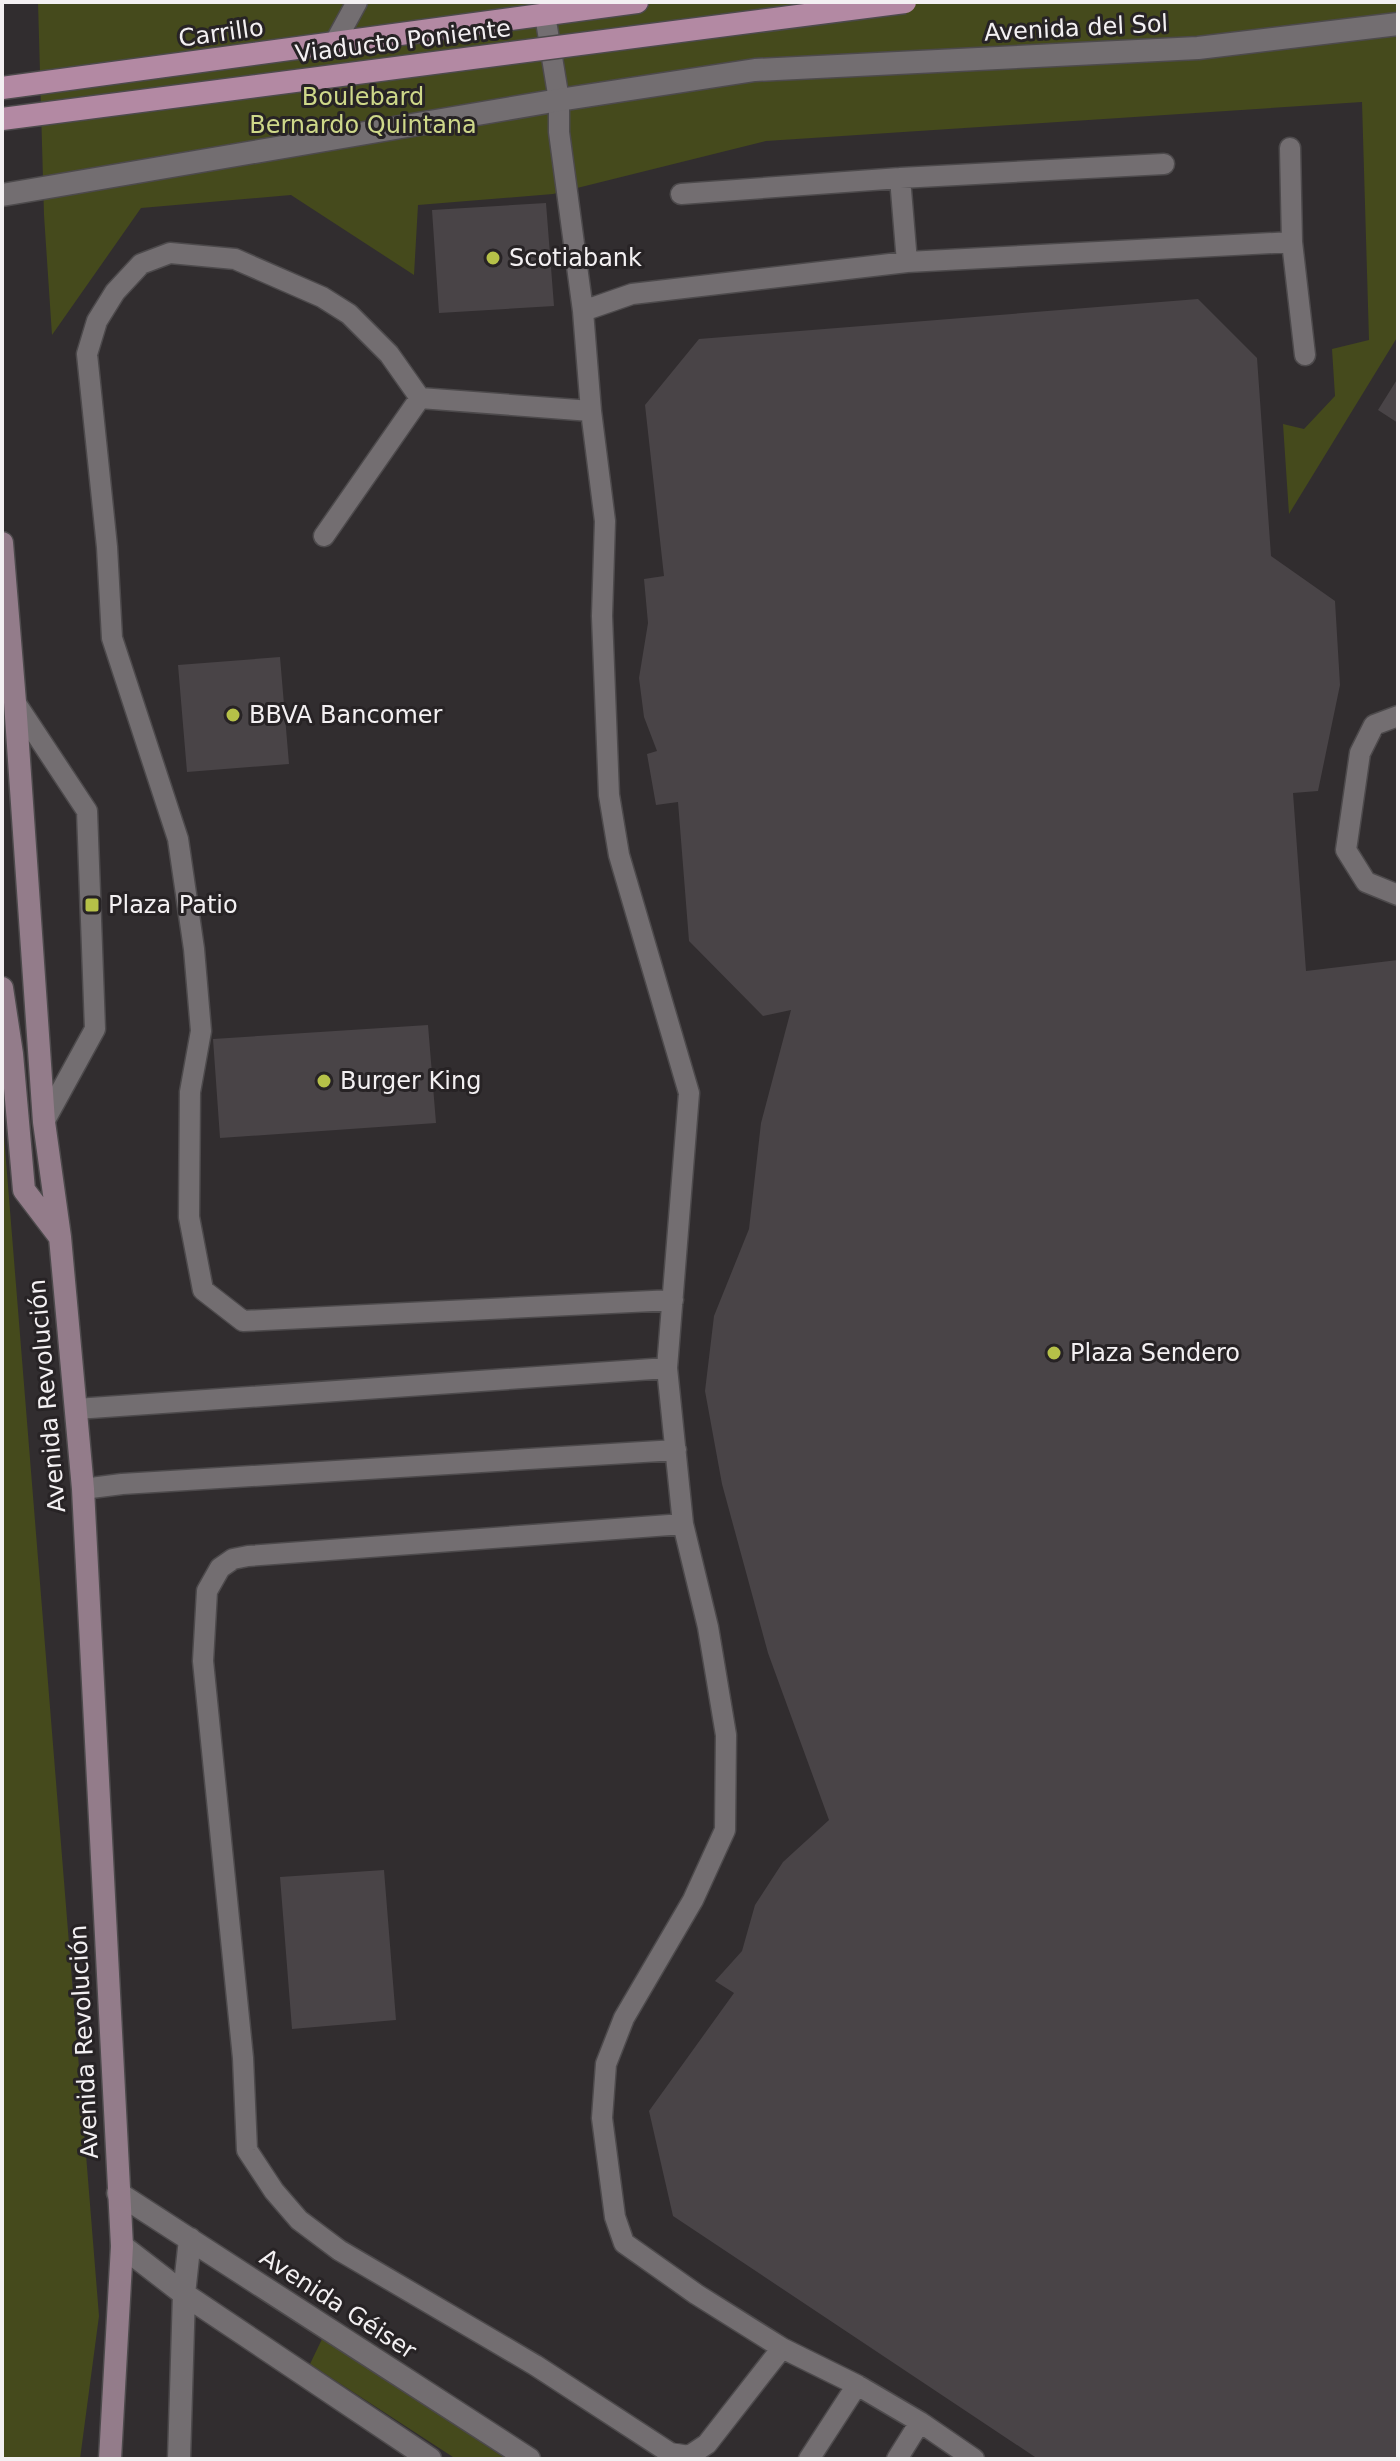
<svg xmlns="http://www.w3.org/2000/svg" width="1400" height="2461" font-family="'DejaVu Sans',sans-serif">
	<style>
		.green { fill: #454a1c }
		.building { fill: #494447 }
		.lines { fill: none; stroke-linecap: round; stroke-linejoin: round }
		.service-casing { stroke: #4d4a4c; stroke-width: 23 }
		.minor-casing { stroke: #4d4a4c; stroke-width: 25 }
		.tertiary-casing { stroke: #4d4a4c; stroke-width: 25 }
		.secondary-casing { stroke: #4d4a4c; stroke-width: 25 }
		.primary-casing { stroke: #4d4a4c; stroke-width: 25 }
		.service { stroke: #736e71; stroke-width: 20 }
		.minor { stroke: #736e71; stroke-width: 22 }
		.tertiary { stroke: #736e71; stroke-width: 22 }
		.secondary { stroke: #937c8a; stroke-width: 22 }
		.primary { stroke: #b389a3; stroke-width: 22 }
		.primary-bridge-casing { stroke: #4d4a4c; stroke-width: 25; stroke-linecap: butt }
		.primary-bridge { stroke: #b389a3; stroke-width: 22 }
		.poi-dot { fill: #b6c148; stroke: #272325; stroke-width: 3 }
		.labels { text-anchor: middle; stroke-width: 6; stroke-linejoin: round; paint-order: stroke }
		.street-label { font-size: 24px; fill: #f3f0f2; stroke: #272325 }
		.park-label { font-size: 24px; fill: #ced889; stroke: #272325 }
		.poi-label { font-size: 24px; fill: #f3f0f2; stroke: #272325; text-anchor: start }
	</style>
	<rect width="100%" height="100%" fill="#312d2f"/>
	<!-- green -->
	<path class="green" d="M38 2H1398V336L1289 514 1283 424 1304 429 1335 396 1332 349 1369 340 1362 102 766 141 553 194 418 205 414 275 291 195 141 208 52 335 44 215Z
		M2 1111 99 2316 80 2459H2Z
		M323 2337 506 2459H456L310 2364Z"/>
	<!-- building -->
	<path class="building" d="M546 203 554 306 439 313 432 210Z
		M1198 299 1257 358 1271 556 1335 601 1340 685 1318 791 1293 793 1306 971 1398 960V2459H1038L673 2216 649 2111 734 1993 715 1981 742 1951 755 1905 783 1862 829 1820 768 1653 722 1484 705 1391 714 1316 749 1229 761 1123 791 1010 763 1016 689 941 678 802 656 805 647 754 657 751 644 717 639 678 648 623 644 579 664 576 645 405 699 339Z
		M1398 378V423L1378 410Z
		M280 657 289 764 187 772 178 665Z
		M428 1025 436 1123 220 1138 213 1039Z
		M384 1870 396 2020 292 2029 280 1877Z"/>
	<g class="lines">
		<defs>
			<path id="service" d="M545 15 559 100V132L583 311 591 411 605 521 602 616 609 795 619 855 689 1093 667 1368 683 1524 708 1627 726 1735 725 1830 693 1900 624 2018 606 2064 602 2118 615 2217 624 2243 696 2294 782 2348 857 2385 920 2422 974 2459
				M334 44 357 2
				M1290 148 1292 242 1305 355
				M900 178 907 262
				M681 194 900 178 1164 164
				M583 311 632 294 907 262 1292 242
				M591 411 420 398 389 354 349 314 322 297 235 259 170 253 141 264 115 292 97 321 87 354 107 547 112 638 178 839 194 949 201 1031 190 1092 189 1217 203 1290 243 1321 673 1300
				M324 536 420 398
				M15 702 87 811 95 1029 44 1122
				M1398 716 1374 725 1360 753 1346 850 1366 882 1398 895
				M76 1409 667 1368
				M83 1489 122 1484 676 1450
				M683 1524 248 1556 233 1559 220 1568 207 1591 203 1661 243 2058 247 2150 274 2191 299 2220 339 2250 535 2365 670 2453 689 2456 707 2444 782 2348
				M809 2459 857 2385
				M897 2459 920 2422"/>
			<path id="minor" d="M118 2193 529 2459
				M122 2246 184 2294 430 2459
				M179 2459 184 2294 190 2239"/>
			<path id="tertiary" d="M2 195 559 100 755 70 1198 48 1398 24"/>
			<path id="secondary" d="M2 543 15 702 44 1122 60 1237 83 1489 122 2246 110 2459
				M2 988 12 1054 24 1190 59 1236"/>
			<path id="primary" d="M2 88 637 2"/>
		</defs>
		<!-- service casing -->
		<use href="#service" class="service-casing"/>
		<!-- minor casing -->
		<use href="#minor" class="minor-casing"/>
		<!-- tertiary casing -->
		<use href="#tertiary" class="tertiary-casing"/>
		<!-- secondary casing -->
		<use href="#secondary" class="secondary-casing"/>
		<!-- primary casing -->
		<use href="#primary" class="primary-casing"/>
		<!-- service -->
		<use href="#service" class="service"/>
		<!-- minor -->
		<use href="#minor" class="minor"/>
		<!-- tertiary -->
		<use href="#tertiary" class="tertiary"/>
		<!-- secondary -->
		<use href="#secondary" class="secondary"/>
		<!-- primary -->
		<use href="#primary" class="primary"/>
		<defs>
			<path id="primary-bridge" d="M2 119 905 2"/>
		</defs>
		<!-- primary-bridge casing -->
		<use href="#primary-bridge" class="primary-bridge-casing"/>
		<!-- primary-bridge -->
		<use href="#primary-bridge" class="primary-bridge"/>
	</g>
	<!-- markers -->
	<g class="poi-dot">
		<circle cx="493" cy="258" r="8"/>
		<circle cx="233" cy="715" r="8"/>
		<rect x="84" y="897" width="16" height="16" rx="4"/>
		<circle cx="324" cy="1081" r="8"/>
		<circle cx="1054" cy="1353" r="8"/>
	</g>
	<g class="labels">
		<!-- street labels -->
		<g class="street-label">
			<text transform="translate(1076 28) rotate(-3)" y="8">Avenida del Sol</text>
			<text transform="translate(221 33) rotate(-8)" y="8">Carrillo</text>
			<text transform="translate(403 41) rotate(-7)" y="8">Viaducto Poniente</text>
			<text transform="translate(47 1396) rotate(-95)" y="8">Avenida Revolución</text>
			<text transform="translate(84 2042) rotate(-93)" y="8">Avenida Revolución</text>
			<text transform="translate(338 2304) rotate(33)" y="8">Avenida Géiser</text>
		</g>
		<!-- park labels -->
		<g class="park-label">
			<text x="363" y="105">Boulebard<tspan x="363" dy="28">Bernardo Quintana</tspan></text>
		</g>
		<!-- poi labels -->
		<g class="poi-label">
			<text x="509" y="266">Scotiabank</text>
			<text x="249" y="723">BBVA Bancomer</text>
			<text x="108" y="913">Plaza Patio</text>
			<text x="340" y="1089">Burger King</text>
			<text x="1070" y="1361">Plaza Sendero</text>
		</g>
	</g>
	<!-- border -->
	<rect width="1400" height="2461" fill="none" stroke="#f3f0f2" stroke-width="8"/>
</svg>
